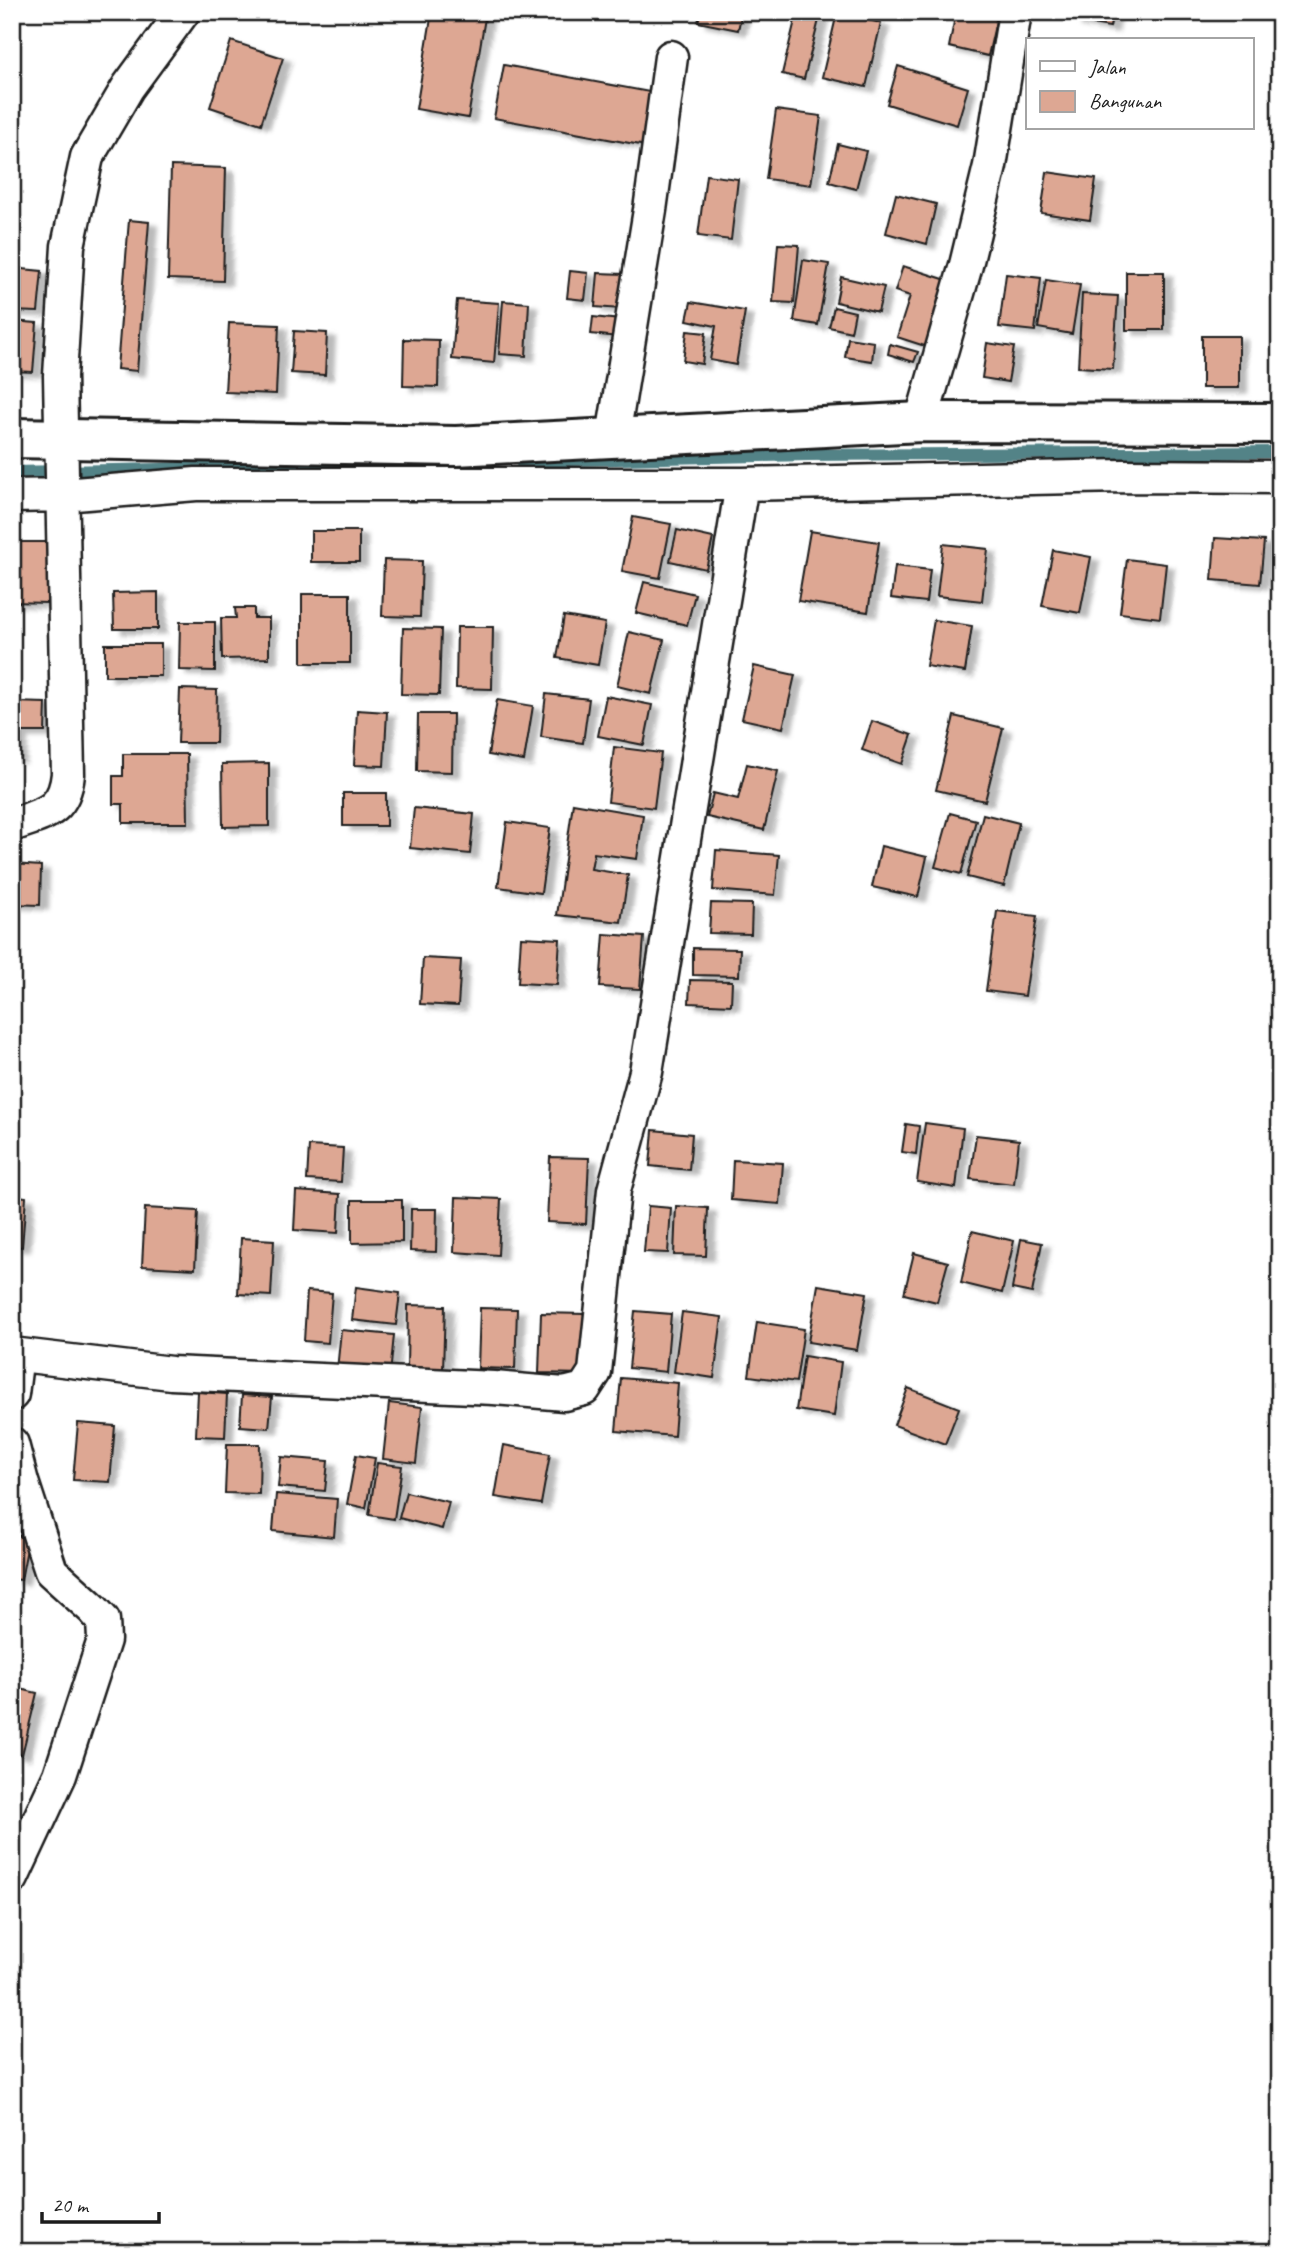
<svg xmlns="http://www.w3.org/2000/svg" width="1292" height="2264" font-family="Caveat,sans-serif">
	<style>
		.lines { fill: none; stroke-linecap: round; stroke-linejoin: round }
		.stream { stroke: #538387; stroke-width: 12 }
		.building { fill: #dda793; stroke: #1c1c1c; stroke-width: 2; filter: url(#shadow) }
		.street-casing { stroke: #1c1c1c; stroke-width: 37 }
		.secondary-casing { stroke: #1c1c1c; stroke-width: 44 }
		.street { stroke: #fff; stroke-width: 32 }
		.secondary { stroke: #fff; stroke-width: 38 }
	</style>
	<defs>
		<filter id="shadow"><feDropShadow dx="8" dy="4.5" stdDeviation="2" flood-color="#0004"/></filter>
	</defs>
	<rect width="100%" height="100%" fill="#fff"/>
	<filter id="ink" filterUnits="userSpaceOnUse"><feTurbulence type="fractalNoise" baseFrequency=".0143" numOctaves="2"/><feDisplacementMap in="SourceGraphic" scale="14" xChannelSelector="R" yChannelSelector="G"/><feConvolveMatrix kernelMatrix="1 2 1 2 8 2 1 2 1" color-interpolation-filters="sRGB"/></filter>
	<g filter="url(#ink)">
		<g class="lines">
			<!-- stream -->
			<path class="stream" d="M520 461 809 455 1280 452
				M12 472 411 464"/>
		</g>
		<!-- building -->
		<path class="building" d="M432 12H486L468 118 416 109Z
			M701 12H742L738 30 698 22Z
			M797 12H821L804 79 782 74Z
			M956 12H998L988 56 949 47Z
			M1076 12H1113L1110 27 1074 21Z
			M837 13 881 23 866 87 822 77Z
			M231 41 283 58 261 124 210 107Z
			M504 65 655 93 646 146 494 118Z
			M898 66 968 88 957 125 887 104Z
			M776 110 821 116 811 185 766 179Z
			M838 144 866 151 856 189 829 182Z
			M171 166 226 168 223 281 168 279Z
			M1047 172 1096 179 1090 220 1041 213Z
			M706 175 738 179 731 240 698 236Z
			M896 194 936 204 927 244 886 233Z
			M129 220 149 222 137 371 117 369Z
			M778 244 799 245 794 303 773 302Z
			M803 260 829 264 818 325 794 321Z
			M903 266 956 283 934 349 897 337 910 296 895 291Z
			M12 268 42 271 38 312 12 311Z
			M570 271 588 273 585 300 567 298Z
			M1126 272H1164V330H1126Z
			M598 273 624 274 621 309 595 307Z
			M1006 274 1041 278 1035 331 999 327Z
			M841 277 884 287 878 312 836 302Z
			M1046 280 1080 285 1072 334 1038 328Z
			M1082 294 1118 296 1113 369 1078 367Z
			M457 300 499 303 494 363 452 359Z
			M503 301 529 303 526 356 499 354Z
			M691 302 745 311 736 365 710 360 716 326 687 320Z
			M834 307 855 312 851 332 829 327Z
			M593 317 620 320 618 337 591 334Z
			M12 321 37 323 33 372 12 371Z
			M229 323 279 325 276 394 225 392Z
			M294 331 327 333 325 375 291 373Z
			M687 331 706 333 702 364 683 361Z
			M1202 336H1239V388H1202Z
			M848 338 874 342 872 361 845 357Z
			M404 339 439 340 438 387 403 386Z
			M987 343 1014 347 1008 382 982 378Z
			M890 344 918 352 914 362 888 354Z
			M633 517 671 524 660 578 622 571Z
			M677 530 713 538 706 569 670 561Z
			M311 531H359V562H311Z
			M810 531 879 542 868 612 798 601Z
			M1215 538 1264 541 1260 584 1212 580Z
			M12 542H48L47 603 12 602Z
			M943 544 988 549 982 601 937 596Z
			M1053 550 1091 557 1080 613 1042 606Z
			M1127 559 1166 564 1160 618 1120 613Z
			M384 560 422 561 420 617 382 616Z
			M895 566 930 570 926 602 891 598Z
			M644 582 695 594 687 625 636 613Z
			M158 592V629H114L113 593Z
			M302 594H350V663H302Z
			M235 608H254V618H269V658L222 659 221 618H236Z
			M564 616 605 623 598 665 557 658Z
			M934 620 972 626 965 672 926 666Z
			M180 622H215V671L179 670Z
			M457 627H493L492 689 456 688Z
			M403 628 441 629 439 695 401 694Z
			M629 632 664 640 651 694 617 686Z
			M105 644H161V676H105Z
			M754 666 795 675 783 728 742 719Z
			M180 689 217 690 216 743H178Z
			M546 694 589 699 583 743 541 737Z
			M606 696 652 705 644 745 598 736Z
			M497 700 533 706 524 761 488 755Z
			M12 702 46 703 45 732H19L18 758H12Z
			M357 710 387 712 384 766 354 765Z
			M418 714H453L452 772 417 771Z
			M954 716 1003 728 985 801 936 790Z
			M872 721 912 735 902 764 862 750Z
			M614 747 661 753 654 808 608 802Z
			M123 754H187L188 823H123V804H113V776H123Z
			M269 763V826L223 827 222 764Z
			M747 764 778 771 764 830 707 817 713 793 738 799Z
			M343 793H386V826H343Z
			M573 803 643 815 637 859 594 853 591 869 628 875 621 922 557 915Z
			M414 808 474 814 470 854 410 848Z
			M950 813 976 820 961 874 935 867Z
			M983 814 1019 823 1004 886 967 877Z
			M507 822 550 828 541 893 498 887Z
			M881 846 927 857 918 897 872 887Z
			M716 850 779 855 775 895 713 890Z
			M12 864 41 866 40 905 12 904Z
			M711 903 752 904 751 934 709 933Z
			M997 911 1037 916 1025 996 986 991Z
			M604 934 644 937 640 989 600 987Z
			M521 937 560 939 557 985 518 983Z
			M693 948 740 949 739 976 693 975Z
			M423 958 461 960 458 1006 420 1004Z
			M690 980 732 981 731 1005 689 1003Z
			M925 1123 963 1128 956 1188 917 1182Z
			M906 1124 919 1126 916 1154 902 1152Z
			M653 1130 692 1134 689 1170 650 1166Z
			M976 1135 1019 1140 1014 1184 970 1179Z
			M309 1146 343 1148 341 1182 307 1180Z
			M550 1157 589 1158 586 1224 547 1222Z
			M733 1160 783 1163 780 1204 731 1200Z
			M296 1191 340 1194 338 1233 294 1230Z
			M12 1195 26 1197 22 1247 12 1246Z
			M456 1197 501 1199 498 1255 454 1252Z
			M352 1200H402V1242L352 1243Z
			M648 1206 671 1208 668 1253 644 1252Z
			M676 1206 708 1208 706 1256 674 1255Z
			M145 1208 198 1211 195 1269 142 1266Z
			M411 1209H437L436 1252 410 1251Z
			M972 1231 1014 1241 1002 1293 961 1283Z
			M241 1238 274 1240 271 1296 238 1294Z
			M1021 1239 1042 1243 1032 1293 1012 1289Z
			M914 1253 948 1262 937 1302 904 1294Z
			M818 1285 867 1293 857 1350 808 1342Z
			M356 1287 400 1293 396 1325 352 1320Z
			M307 1291 332 1293 328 1343 304 1341Z
			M408 1305 445 1306 443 1370 407 1369Z
			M480 1308 517 1309 515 1369 478 1368Z
			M635 1311 671 1314 666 1372 629 1368Z
			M682 1312 722 1317 714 1378 674 1372Z
			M541 1313 585 1314 584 1374 539 1373Z
			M757 1322 804 1329 796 1382 749 1376Z
			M341 1330 394 1335 390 1375 337 1370Z
			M804 1356 841 1362 834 1416 796 1410Z
			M621 1378 678 1383 674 1436 616 1431Z
			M908 1388 959 1408 945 1444 894 1425Z
			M198 1392 227 1394 225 1437 196 1436Z
			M242 1395 272 1397 269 1428 240 1426Z
			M389 1403 422 1407 416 1463 383 1459Z
			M78 1423 115 1426 110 1482 73 1480Z
			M227 1444H260L259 1494 225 1493Z
			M504 1445 550 1454 541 1504 495 1497Z
			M356 1455 375 1458 366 1508 347 1504Z
			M281 1457 328 1461 325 1491 278 1487Z
			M377 1463 402 1466 394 1519 369 1515Z
			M406 1492 449 1502 442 1529 399 1518Z
			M276 1494 337 1499 334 1537 273 1531Z
			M12 1534 29 1538 21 1580 12 1579Z
			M12 1687 37 1693 22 1755 12 1752Z"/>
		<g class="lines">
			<defs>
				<path id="street" d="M921 422 966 265 990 166 1015 12
					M613 437 650 210 671 57
					M12 496 63 495 196 484H742L1123 476 1280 477
					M12 825C45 813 64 812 68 774L60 376 68 246 87 157 128 87 183 12
					M12 1354 171 1373 494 1388 564 1394 584 1389 595 1372 614 1190 646 1072 742 484
					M12 1394 17 1355
					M12 1444 22 1482 51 1571 93 1609 103 1620 104 1640 60 1775 12 1878"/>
				<path id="secondary" d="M12 438 456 446 921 422 1280 423"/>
			</defs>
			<!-- street casing -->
			<use href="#street" class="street-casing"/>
			<!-- secondary casing -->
			<use href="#secondary" class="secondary-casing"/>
			<!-- street -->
			<use href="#street" class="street"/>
			<!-- secondary -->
			<use href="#secondary" class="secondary"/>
		</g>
	</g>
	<!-- margin -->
	<rect width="1292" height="2264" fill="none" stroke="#fff" stroke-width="42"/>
	<rect x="21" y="21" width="1250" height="2222" fill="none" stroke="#1c1c1c" stroke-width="2.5" filter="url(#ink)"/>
	<!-- legend -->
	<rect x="1026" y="38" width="228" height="91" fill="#ffffff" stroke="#a4a4a4" stroke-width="2"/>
	<rect x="1040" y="61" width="35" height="10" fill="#ffffff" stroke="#a4a4a4" stroke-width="2"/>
	<text x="1089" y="74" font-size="21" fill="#1c1c1c">Jalan</text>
	<rect x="1040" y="91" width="35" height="21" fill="#dda793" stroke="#a4a4a4" stroke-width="2"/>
	<text x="1089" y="108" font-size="21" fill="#1c1c1c">Bangunan</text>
	<!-- scale -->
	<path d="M42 2212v10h117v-10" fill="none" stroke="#1c1c1c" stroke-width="3.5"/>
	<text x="52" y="2212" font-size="21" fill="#1c1c1c" stroke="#ffffff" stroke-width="5" paint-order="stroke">20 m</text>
</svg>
